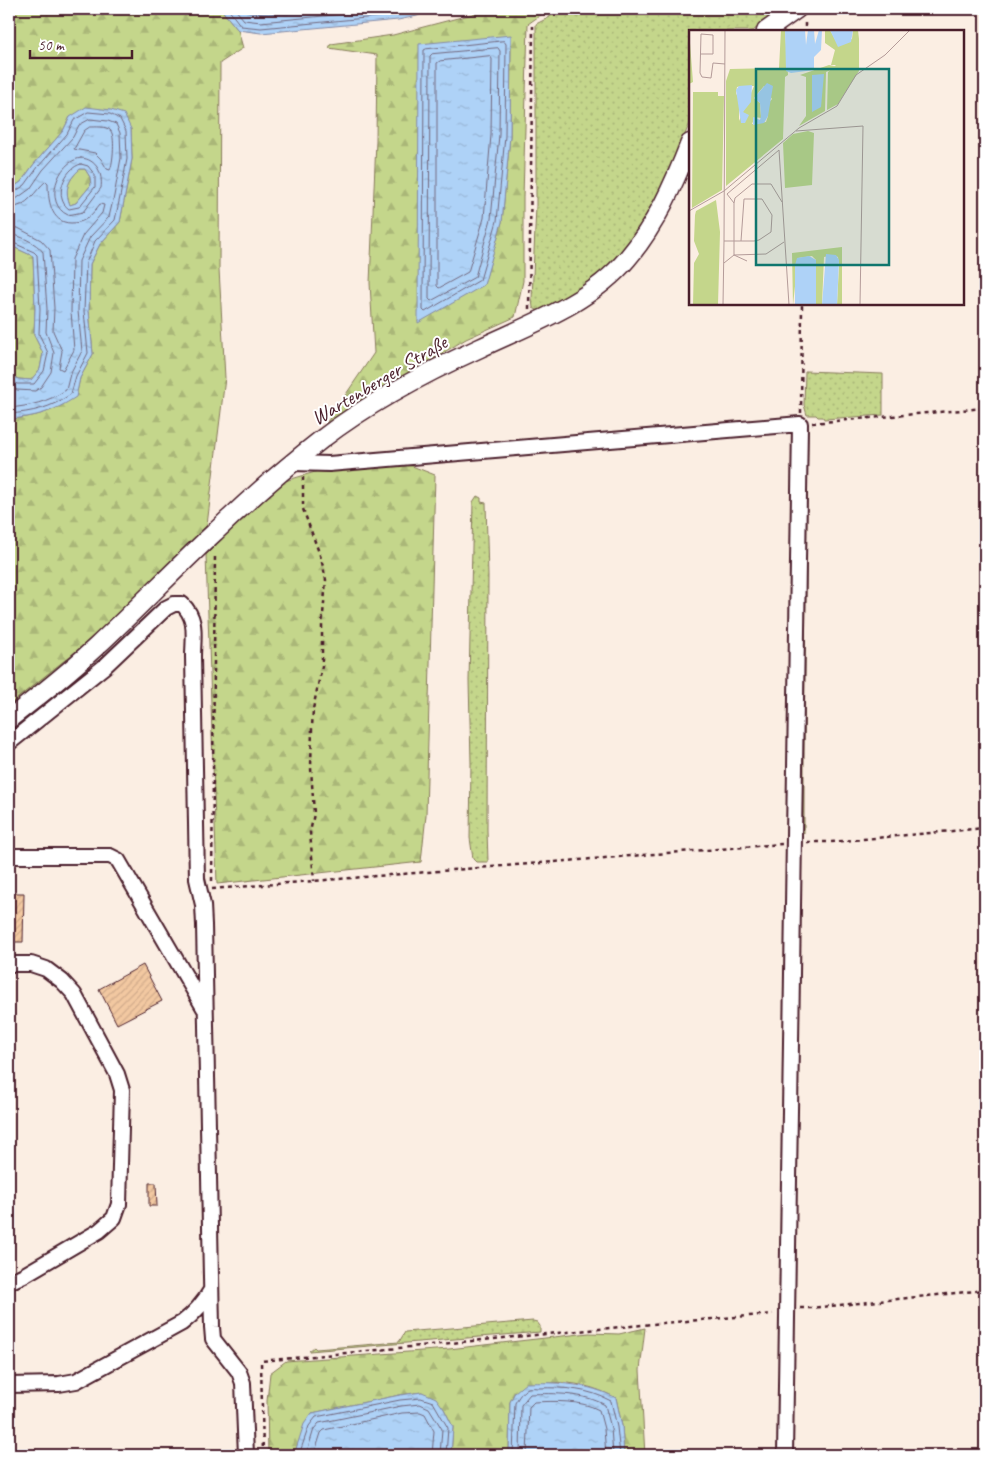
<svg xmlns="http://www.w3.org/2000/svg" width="994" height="1464" font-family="Caveat,sans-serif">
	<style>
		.grass { fill: url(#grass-dots); stroke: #877a5b }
		.forest { fill: url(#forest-firs); stroke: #877a5b; fill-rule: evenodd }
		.water { fill: url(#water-ripples); stroke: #868aa5; fill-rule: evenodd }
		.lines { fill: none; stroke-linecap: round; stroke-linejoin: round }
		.shore { stroke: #72677d; stroke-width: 1 }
		.building { fill: url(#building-hatch); stroke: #4a1f2b }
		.minor-casing { stroke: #4a1f2b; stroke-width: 18 }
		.major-casing { stroke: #4a1f2b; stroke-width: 21 }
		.path { stroke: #4a1f2b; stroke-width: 2.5; stroke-dasharray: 4 4; stroke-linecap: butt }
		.minor { stroke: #fff; stroke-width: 14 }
		.major { stroke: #fff; stroke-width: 18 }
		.labels { text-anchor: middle; stroke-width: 4; stroke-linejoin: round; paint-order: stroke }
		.street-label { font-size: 21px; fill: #4a1f2b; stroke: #fff }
		.inset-road { fill: none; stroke: #b49b99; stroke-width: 1 }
		.view { fill: #0f766e; fill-opacity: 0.15; stroke: #0f766e; stroke-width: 2.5 }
		.inset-edge { fill: none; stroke: #4a1f2b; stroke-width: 2.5 }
	</style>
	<defs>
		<pattern id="grass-dots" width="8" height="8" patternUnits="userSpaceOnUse" patternTransform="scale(1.25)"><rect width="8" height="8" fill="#c4d68b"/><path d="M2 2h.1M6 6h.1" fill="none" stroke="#aab778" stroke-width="1.8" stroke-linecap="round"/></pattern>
		<pattern id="forest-firs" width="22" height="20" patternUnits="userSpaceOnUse" patternTransform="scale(1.25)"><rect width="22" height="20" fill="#c4d68b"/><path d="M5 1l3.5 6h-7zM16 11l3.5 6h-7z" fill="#aab778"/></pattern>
		<pattern id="water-ripples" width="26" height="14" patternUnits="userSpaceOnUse" patternTransform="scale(1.25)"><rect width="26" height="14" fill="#aed2f7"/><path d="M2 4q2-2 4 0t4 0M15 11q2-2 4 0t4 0" fill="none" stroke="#97b4d4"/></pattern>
		<pattern id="building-hatch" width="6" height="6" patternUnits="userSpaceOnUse" patternTransform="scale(1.25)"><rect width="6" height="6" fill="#f2c8a1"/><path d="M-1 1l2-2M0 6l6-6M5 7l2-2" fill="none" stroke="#d1ab8b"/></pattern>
	</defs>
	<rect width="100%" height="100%" fill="#fbeee3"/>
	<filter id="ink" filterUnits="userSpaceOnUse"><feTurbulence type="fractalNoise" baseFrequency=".02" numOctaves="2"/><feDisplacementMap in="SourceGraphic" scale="10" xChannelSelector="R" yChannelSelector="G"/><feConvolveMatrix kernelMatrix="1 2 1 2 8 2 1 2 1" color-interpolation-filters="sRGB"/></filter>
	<g filter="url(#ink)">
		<!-- grass -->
		<path class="grass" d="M551 9H774V14L753 31H690V123L645 224 614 261 594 278 573 293 539 311 533 308 532 299 536 206V24L550 17Z
			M805 371 883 374V415L824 419 823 417H818L816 415H807L804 405Z
			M808 427 804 751V833L801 829 806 428Z
			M477 496 481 498V502L486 503 488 576 487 830 488 862H476L473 859 470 838 471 763 469 681 473 502Z
			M96 635 67 662 9 709V705Z
			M533 1321 537 1322 540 1326V1332L309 1351 314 1347 316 1349 399 1342 405 1332Z"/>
		<!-- forest -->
		<path class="forest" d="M9 9H223L224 13 238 30 243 48 220 63 219 269 225 378 207 525 96 635 9 705V419C36 417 53 412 76 396L80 378 93 354 89 311 90 264 100 244 120 222 132 159 131 129 70 117 63 131 34 164 21 182 9 190Z
			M492 9H549L528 24 523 197V281L515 317 466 339 381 390 323 428 374 353 370 283 376 141 377 55 329 48 331 44 393 35ZM511 36 510 136 502 222 484 284 418 322Z
			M80 169H85L90 177 91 185 76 203 70 205C64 189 68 180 80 169Z
			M9 245 33 256 35 309 34 335 43 353 40 369 31 380 18 379 9 373Z
			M389 463 412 466 435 475 426 815 421 862 217 884 206 555 278 483 332 467Z
			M645 1328 640 1370 645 1455H624L622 1426 616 1398C596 1387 572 1381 550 1383 539 1383 526 1389 515 1392L510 1402 509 1455H451L453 1427 444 1409 422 1392 400 1395 312 1413 294 1455H268L267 1401 270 1373 286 1361 449 1349 589 1333 619 1334Z"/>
		<!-- water -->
		<path class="water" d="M223 9H432L417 16 398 20 261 33 238 30 224 13Z
			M511 35 510 136 502 222 484 285 418 323 419 44Z
			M86 107 111 110 124 114 131 129 132 159 120 222 100 244 90 264 89 311 93 354 80 378 76 397C53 412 36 417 9 419V373L18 379 31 380 40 369 43 353 34 335 35 309 33 256 9 245V190L21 182 34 164 63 131 70 117ZM80 169H85L90 177 91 185 76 203 70 205C64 189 68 180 80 169Z
			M526 1383C557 1382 588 1383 616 1398L622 1426 624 1455H509L510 1402 515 1392Z
			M422 1392 436 1398 444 1409 453 1427 451 1455H294L304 1424 312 1413 400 1395Z"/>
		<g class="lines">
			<!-- shore -->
			<path class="shore" d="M228 9 241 26 261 28 397 15 420 9
				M235 9 244 20 261 22 396 9
				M245 9C254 20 304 10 319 9
				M504 41 506 44 505 136 497 221 480 280 425 312 423 310 424 50 426 49Z
				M498 48 500 51 499 135 491 219 475 277 431 301 429 299 430 56 432 54Z
				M490 56 492 59 491 135 484 218 468 272 439 288 437 286V63L440 61Z
				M90 127C95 127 106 126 110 130 116 135 113 164 110 170L107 169 101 159 95 153 74 149 84 131Z
				M81 158C97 159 103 174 101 188L83 212 68 215C43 204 57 161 81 158Z
				M81 164 88 166 95 175V187L79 207 69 209C53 198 64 168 81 164Z
				M9 194 13 193 25 185 38 167 67 134 74 120 88 112 110 114 120 119 126 131 127 159 120 197 115 220 95 241 86 263 84 311 88 353 76 376 71 394C51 408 33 412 9 414
				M9 200 16 199 30 189 43 170 73 137 79 125 90 119 108 121 116 124 120 133 121 158 114 196 109 217 90 237 79 261 78 311 82 351 70 374 66 390C48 402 30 406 9 408
				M9 208C29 207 34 191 46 181L48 183C48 198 50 223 71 223 76 223 82 222 86 219 92 215 96 209 100 204L104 205 102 213 83 235 72 259 71 311 74 350 63 370 59 368 62 351 53 331 54 308 50 250 41 240 18 228 9 227
				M9 234C19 235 37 243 43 252L47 309 46 332 54 353 51 372 41 387 35 391 17 390 9 386
				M9 241 34 252 37 255 40 309 39 334 48 353 44 371 34 384H17L9 379
				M299 1455 309 1426 316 1417 400 1400 421 1398 433 1402 448 1428 446 1455
				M306 1455 314 1429 319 1423 401 1406 420 1404 429 1408 442 1429 440 1455
				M314 1455 321 1433 324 1430 402 1413 420 1412 425 1414 434 1431 432 1455
				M513 1455 515 1403C518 1398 522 1391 528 1388 531 1387 536 1388 539 1388 564 1387 589 1389 611 1401L617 1427 620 1455
				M520 1455 521 1405 530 1394C555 1393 584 1393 605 1405L611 1428 613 1455
				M527 1455 529 1407 534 1402C554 1401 581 1400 599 1410L604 1429 606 1455"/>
		</g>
		<!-- building -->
		<path class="building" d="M9 893H24L23 942H9Z
			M143 965 162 1001 117 1024 99 989Z
			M149 1183H156L157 1206H149Z"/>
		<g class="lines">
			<defs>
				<path id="minor" d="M293 463 329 464 800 424 785 1455
					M9 743 105 666 166 608 174 604H182C198 619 193 637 193 657L197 879 203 905 204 925 212 1327 213 1339 239 1372 243 1383 246 1455
					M9 856H110L118 860 204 1008
					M9 964H31L46 969 62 981 74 994 117 1074 122 1090 119 1204 114 1218 99 1231 24 1275 9 1282
					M9 1385 59 1384 76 1381 182 1323C195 1313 203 1304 211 1290"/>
				<path id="major" d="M766 31 797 9
					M9 719C39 696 69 672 97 646 137 609 175 569 215 532 249 499 285 468 322 439 370 402 425 373 480 348 531 324 590 303 627 259 656 225 674 184 690 143"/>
			</defs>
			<!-- minor casing -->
			<use href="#minor" class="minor-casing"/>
			<!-- major casing -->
			<use href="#major" class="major-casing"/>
			<!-- path -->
			<path class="path" d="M805 23V31
				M529 309 533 26
				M801 413 802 304
				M812 423 985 408
				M303 477V509L321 558 326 580 322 626V666L313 709 312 728 311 768 314 814 310 832 314 881
				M807 842H831L985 828
				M212 881 215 554
				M212 889 782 844
				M800 1308H811L985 1290
				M263 1455 261 1361 663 1323 773 1314"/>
			<!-- minor -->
			<use href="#minor" class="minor"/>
			<!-- major -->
			<use href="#major" class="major"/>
		</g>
	</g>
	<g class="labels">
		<!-- street labels -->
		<g class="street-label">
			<text transform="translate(379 380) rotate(-31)" y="7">Wartenberger Straße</text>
		</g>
	</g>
	<!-- overview -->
	<g transform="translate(689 30)">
		<rect width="275" height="275" fill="#fbeee3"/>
		<path d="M136 0H141L148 13 163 9 164 0H169L170 9V41L149 74 138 80 139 42 147 35H142L146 20 136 13ZM4 62H29V66H35L33 160 3 178Z" fill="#c4d68b"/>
		<path d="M0 0 4 52 0 54ZM92 0H96L99 45 96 47 94 109 37 156V51L41 39 90 38ZM53 56H65L50 91V70L47 63 48 57ZM75 56 83 69 79 74V86L77 92 63 94 66 87 72 88 71 73 65 68ZM140 35 149 37 137 42 136 81 110 96 117 86V47L111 45ZM119 101 125 103 123 155 96 158 94 113 104 104ZM27 170 31 202 29 275H4L5 233 10 224 5 211 6 185 7 181ZM153 217V275H148L150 235 149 227 144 225 135 227 133 275H127V230L123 226 109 228 104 275 103 223Z" fill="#c4d68b" fill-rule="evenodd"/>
		<path d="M96 0H116L117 15 119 0H125L126 14 130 0H133L132 20 125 27V40L102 43 97 41ZM141 0H164L162 12 149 17ZM135 44 132 77 123 82V45ZM78 53 84 56 79 86 75 93 64 95V87L71 90 72 86 71 73 65 68ZM63 55 62 72 54 82 60 85 56 93H52L47 60 50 56ZM137 224 147 225 150 230 148 275H133ZM120 226 127 230V275H106V235L108 228Z" fill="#aed2f7"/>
		<path class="inset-road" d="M36 0 35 211H65L70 210 82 202 83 185 73 169H55L52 211M11 24H24V5L12 4 11 43 13 47 22 48 24 33 36 34M107 101 174 96 171 275M45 173 46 168 63 154H82L93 172M0 181 35 161 110 98 148 76 167 45 196 25 221 0M95 212 77 224 45 225V173L38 164 90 120 100 275M35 233 45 225 58 231M34 275 35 211"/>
		<path class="view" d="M67 39H200V235H67Z"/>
		<rect width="275" height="275" class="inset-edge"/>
	</g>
	<!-- margin -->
	<rect width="994" height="1464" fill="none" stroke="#fff" stroke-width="30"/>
	<rect x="15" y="15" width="964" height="1434" fill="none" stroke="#4a1f2b" stroke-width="2" filter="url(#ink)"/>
	<!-- scale -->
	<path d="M30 50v8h102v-8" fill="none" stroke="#4a1f2b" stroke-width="2.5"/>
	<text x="38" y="50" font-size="15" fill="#4a1f2b" stroke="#ffffff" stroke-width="4" paint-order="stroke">50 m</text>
</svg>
